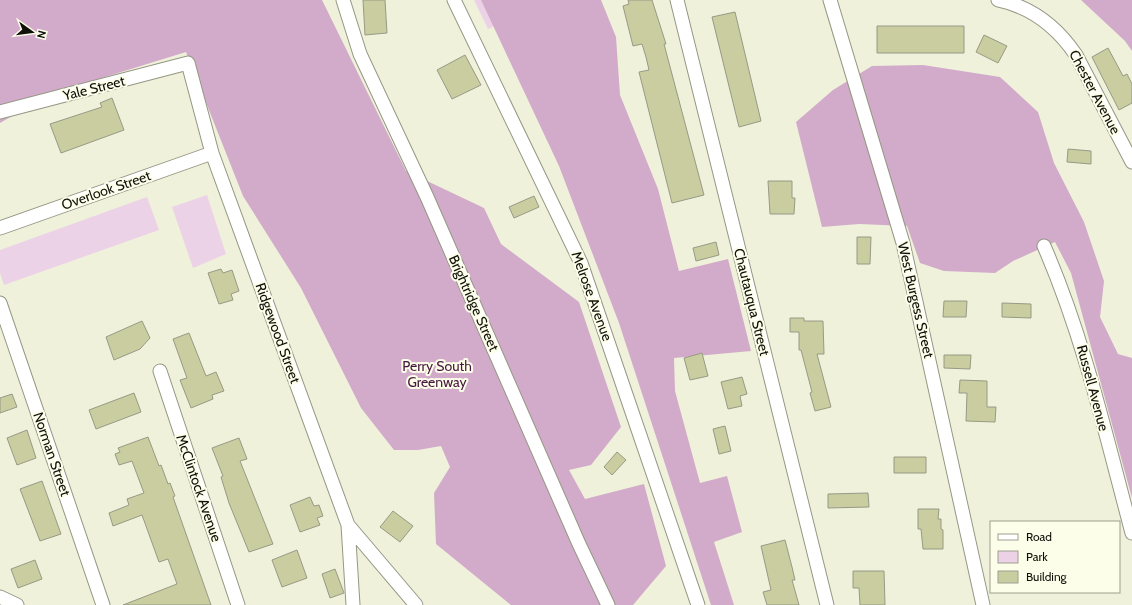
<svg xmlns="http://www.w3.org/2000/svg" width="1132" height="605" font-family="Cabin,sans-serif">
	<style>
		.green { fill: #ecd2e7 }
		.forest { fill: #d2abca }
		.building { fill: #c9cd9f; stroke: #989a86 }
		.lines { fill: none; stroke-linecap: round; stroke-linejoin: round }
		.street-casing { stroke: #959784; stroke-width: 15 }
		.street { stroke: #fff; stroke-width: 13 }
		.labels { text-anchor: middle; stroke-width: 4; stroke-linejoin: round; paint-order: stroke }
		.street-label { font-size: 14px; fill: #0f1009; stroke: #fcfee9 }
		.park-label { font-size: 14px; fill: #46173f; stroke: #fcfee9 }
	</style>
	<rect width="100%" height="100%" fill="#eff1db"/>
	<!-- green -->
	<path class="green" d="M474 0H544L545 2 488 29Z
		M207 195 226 254 193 268 172 207Z
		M147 197 159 230 4 285 0 273V250Z"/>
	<!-- forest -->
	<path class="forest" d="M0 0H322L406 171 484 208 501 244 579 302 621 427 591 465 569 470 585 499 644 484 666 566 633 605H511L436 544 434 493 450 467 441 446 418 450H394L361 408 301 288 243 196 186 52 50 94 0 123Z
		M481 0H601L616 37 620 95 658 189 679 271 728 259 751 351 674 358 675 391 700 483 727 476 742 532 714 542 734 605H711L619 323 559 166Z
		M1081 0H1132V51L1125 41Z
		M923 65 1000 77 1038 112 1054 163 1084 222 1104 281 1100 317 1118 354 1132 358V498L1071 273 1055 242 1013 261 995 273 944 271 920 263 907 226 859 224 822 227 796 122 833 90 872 66Z"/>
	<!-- building -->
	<path class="building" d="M363 0H385L387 33 365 35Z
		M628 0H652L666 44H664L704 195 672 203 639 72 649 70 646 57 642 44 633 46 623 6 629 4Z
		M735 12 761 121 739 127 712 17Z
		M877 26H964V53H877Z
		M984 35 1007 46 998 63 976 52Z
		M1108 48 1123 76 1127 74 1132 84V103L1119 110 1092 57Z
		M465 55 481 85 452 99 437 70Z
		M112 98 124 130 61 153 50 124 102 107 100 103Z
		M1068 149 1091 151V164L1067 162Z
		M768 181H792V198H795L794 214H770Z
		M534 196 539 207 514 218 509 207Z
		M857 237H871L870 264H857Z
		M716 242 719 255 696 261 693 248Z
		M221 269 223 273 232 270 239 291 231 294 233 300 219 304 208 273Z
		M944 301H967L966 317H943Z
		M1002 303 1031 304V318L1002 317Z
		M790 318H804V321H823L824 354H817L831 407 815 411 810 393 812 392 801 350H799V332H790Z
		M142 321 150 338 140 349 114 360 106 337Z
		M189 333 206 376 216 372 224 391 212 395 213 399 191 408 180 380 187 378 173 339Z
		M702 353 708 376 690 380 684 358Z
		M944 355H971L970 369 944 368Z
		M742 377 747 394 740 396 742 406 728 409 721 382Z
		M960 380 987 381V407H996L995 422 966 421 967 393H959Z
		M134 393 141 412 96 429 89 410Z
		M12 394 17 407 0 413V398Z
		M725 426 731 451 719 454 713 429Z
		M27 430 36 458 17 465 7 438Z
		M148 437 159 466 161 465 168 484 170 483 175 496 173 497 211 605H123L177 584 168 559 159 562 142 515 113 526 109 513 129 505 127 499 144 493 132 461 119 465 115 454 120 452 118 448Z
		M239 438 247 459 240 461 273 544 249 552 229 503 221 477 223 476 212 448Z
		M617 452 626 460 612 475 604 467Z
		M894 457H926V473H894Z
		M42 481 61 534 40 541 20 489Z
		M868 493 869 507 828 508V494Z
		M310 497 314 506 319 505 323 516 317 518 320 525 300 532 290 505Z
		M918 509H939L938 519H941V529L943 530V549H923L921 529H918Z
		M393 511 413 526 400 542 380 527Z
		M785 540 792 567 795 580H792L799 605H767L763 592 771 590 761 546Z
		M297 550 307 578 282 587 272 560Z
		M35 560 42 579 18 588 11 569Z
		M335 569 344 593 330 598 322 574Z
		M853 571H884L885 605H860L859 588H853Z"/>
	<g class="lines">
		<defs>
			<path id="street" d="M343 0 360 54 427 197 579 544 608 605
				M454 0 581 263 698 605
				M677 0 827 605
				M830 0 903 243 983 605
				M998 0C1032 7 1057 27 1076 55L1132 162
				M0 112 188 63 212 153 348 525 353 605
				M0 228 212 153
				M1044 246C1084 338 1106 436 1132 533
				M0 303 103 605
				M160 371 238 605
				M348 525 416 605
				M0 597 17 605"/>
		</defs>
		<!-- street casing -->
		<use href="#street" class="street-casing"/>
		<!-- street -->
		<use href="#street" class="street"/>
	</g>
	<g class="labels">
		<!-- street labels -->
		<g class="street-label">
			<text transform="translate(94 88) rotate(-14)" y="5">Yale Street</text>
			<text transform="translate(1095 92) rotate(62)" y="5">Chester Avenue</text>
			<text transform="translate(106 190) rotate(-19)" y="5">Overlook Street</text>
			<text transform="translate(592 296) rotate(70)" y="5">Melrose Avenue</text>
			<text transform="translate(916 300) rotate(77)" y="5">West Burgess Street</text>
			<text transform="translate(752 302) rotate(76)" y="5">Chautauqua Street</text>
			<text transform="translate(474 303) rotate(66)" y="5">Brightridge Street</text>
			<text transform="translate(278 333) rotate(70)" y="5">Ridgewood Street</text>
			<text transform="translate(1093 388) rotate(75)" y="5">Russell Avenue</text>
			<text transform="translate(52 454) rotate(71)" y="5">Norman Street</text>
			<text transform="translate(199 488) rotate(71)" y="5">McClintock Avenue</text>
		</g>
		<!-- park labels -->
		<g class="park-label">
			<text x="437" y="371">Perry South<tspan x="437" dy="16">Greenway</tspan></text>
		</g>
	</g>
	<!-- legend -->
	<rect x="990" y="521" width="130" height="72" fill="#fcfee9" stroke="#9d9f8f"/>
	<rect x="998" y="534" width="20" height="6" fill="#ffffff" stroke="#9d9f8f"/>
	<text x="1026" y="541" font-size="12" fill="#0f1009">Road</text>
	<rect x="998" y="551" width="20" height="12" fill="#ecd2e7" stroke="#9d9f8f"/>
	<text x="1026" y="561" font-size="12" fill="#0f1009">Park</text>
	<rect x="998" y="571" width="20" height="12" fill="#c9cd9f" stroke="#9d9f8f"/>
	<text x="1026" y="581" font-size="12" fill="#0f1009">Building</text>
	<!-- north arrow -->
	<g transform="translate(32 32) rotate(104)" stroke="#fcfee9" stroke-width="3" paint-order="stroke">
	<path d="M0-3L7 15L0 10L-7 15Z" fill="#0f1009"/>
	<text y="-6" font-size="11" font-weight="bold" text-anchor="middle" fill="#0f1009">N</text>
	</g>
</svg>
